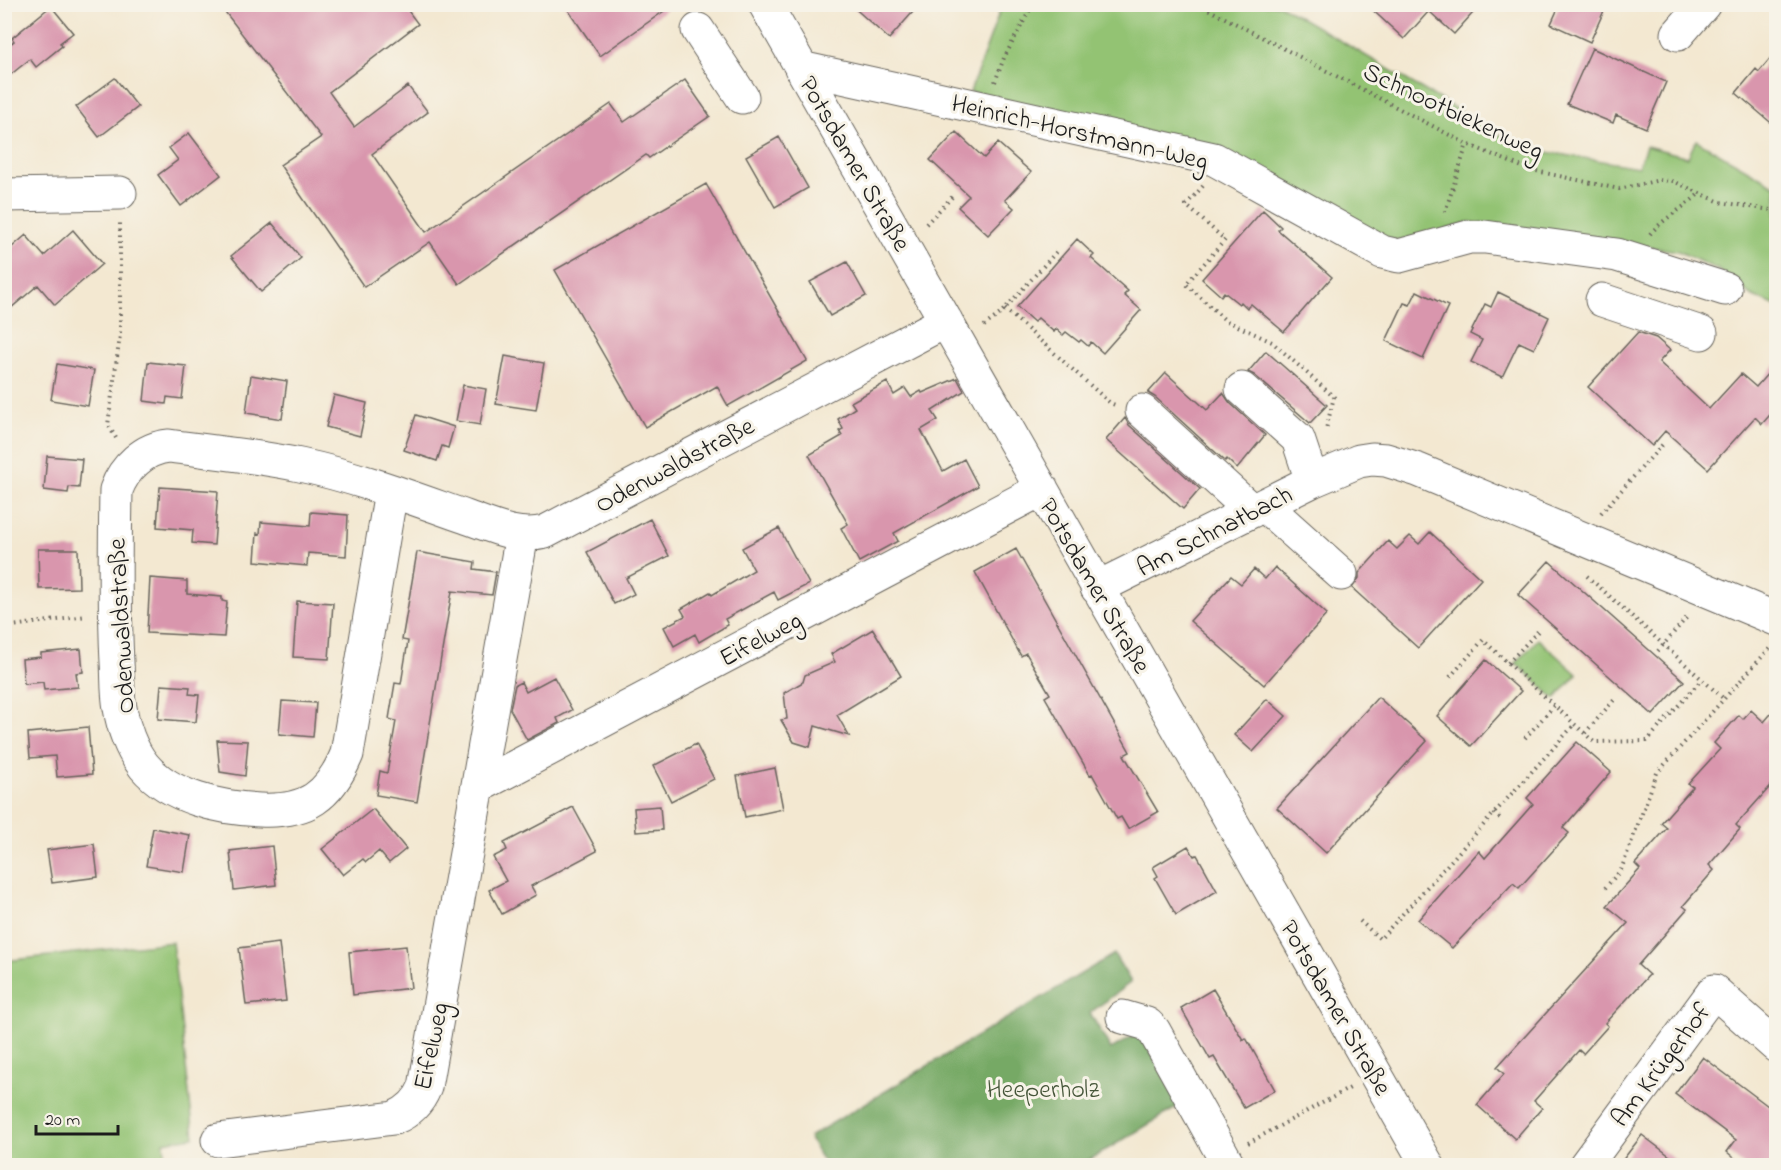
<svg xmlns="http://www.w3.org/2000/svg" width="1781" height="1170" font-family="'Indie Flower',sans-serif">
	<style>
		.green { fill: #93c373; stroke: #587048; stroke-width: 1.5 }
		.forest { fill: #76a965; stroke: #496240; stroke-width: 1.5 }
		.building { fill: #d996ad }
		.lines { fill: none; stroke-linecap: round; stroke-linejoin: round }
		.minor-casing { stroke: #67635b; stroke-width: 35 }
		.path { stroke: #67635b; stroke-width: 4; stroke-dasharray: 1.5 4.5; stroke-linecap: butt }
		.minor { stroke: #fff; stroke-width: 33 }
		.labels { text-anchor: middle; stroke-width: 6; stroke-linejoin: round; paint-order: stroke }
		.street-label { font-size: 26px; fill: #1c1c1c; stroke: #f7f3e8 }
		.park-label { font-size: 26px; fill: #46563a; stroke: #f7f3e8 }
	</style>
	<rect width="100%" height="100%" fill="#f7f3e8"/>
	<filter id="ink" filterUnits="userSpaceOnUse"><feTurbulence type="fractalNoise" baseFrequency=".0167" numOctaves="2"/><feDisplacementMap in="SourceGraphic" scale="12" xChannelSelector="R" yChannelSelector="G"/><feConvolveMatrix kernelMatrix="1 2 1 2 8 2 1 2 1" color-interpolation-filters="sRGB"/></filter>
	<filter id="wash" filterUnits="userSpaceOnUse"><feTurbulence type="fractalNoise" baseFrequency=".008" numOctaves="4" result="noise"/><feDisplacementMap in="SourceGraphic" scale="24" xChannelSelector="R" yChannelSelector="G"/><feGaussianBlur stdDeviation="1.35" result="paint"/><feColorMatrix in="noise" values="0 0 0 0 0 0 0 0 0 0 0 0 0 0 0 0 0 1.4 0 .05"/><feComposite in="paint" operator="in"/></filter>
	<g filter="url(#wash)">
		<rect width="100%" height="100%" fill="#f3e8d1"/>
		<!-- green -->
		<path class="green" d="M1002 5H1280L1522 148 1638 167 1646 146 1688 157 1696 140 1776 186V306L1751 295 1718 270 1678 251 1469 222 1417 240H1382L1213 147 970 92Z
			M1538 639 1577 674 1555 699 1516 663Z
			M172 942 194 1137 164 1142 166 1165H5V961Z"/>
		<!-- forest -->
		<path class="forest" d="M1114 954 1131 982 1090 1013 1111 1049 1140 1032 1181 1105 1081 1165H825L809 1137Z"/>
		<g id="blocks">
			<!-- building -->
			<path class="building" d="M219 4H403L418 24 329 92 354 127 408 86 428 112 372 154 426 232 611 104 624 122 685 80 710 116 649 158 646 155 459 284 430 242 364 287 280 165 321 137Z
				M564 4H674L600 56Z
				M850 4H920L889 39Z
				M1366 4H1481L1454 34 1429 11 1404 39Z
				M1560 4H1607L1590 42 1551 24Z
				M51 6 73 33 60 43 62 46 36 67 30 59 4 80V49L14 41 12 38Z
				M1592 48 1666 82 1646 128 1616 115 1613 123 1567 104Z
				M1776 51V127L1736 93 1756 69 1759 72Z
				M115 78 138 107 99 137 76 107Z
				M956 132 984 158 998 143 1031 172 1005 200 1014 208 988 235 958 207 969 196 930 160Z
				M189 133 221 175 181 206 158 175 178 160 169 148Z
				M779 137 808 188 775 207 746 156Z
				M706 184 807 361 728 406 717 386 645 427 555 270Z
				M1263 210 1281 227 1278 230 1332 277 1284 332 1251 304 1247 308 1241 302 1239 304 1224 292 1221 296 1202 279Z
				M272 223 301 258 261 292 231 256Z
				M73 230 102 264 55 305 38 285 4 314V254L26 235 44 256Z
				M1077 239 1094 255 1091 258 1128 291 1124 295 1141 310 1103 353 1091 342 1088 346 1081 340 1079 342 1066 332 1063 335 1056 329 1054 332 1038 318 1034 322 1017 307Z
				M847 262 866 296 830 316 810 282Z
				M1417 291 1448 306 1423 359 1386 341 1404 303 1410 305Z
				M1498 292 1549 317 1534 349 1519 342 1502 377 1471 362 1482 340 1470 334 1485 304 1491 307Z
				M1638 332 1656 338 1670 350 1659 362 1709 409 1741 374 1756 387 1776 364V408L1762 424 1755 417 1708 469 1665 431 1652 446 1588 387Z
				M1266 351 1327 405 1310 423 1254 375 1248 372Z
				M505 356 544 363 536 410 496 404Z
				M148 362 186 366 182 399 167 397 166 404 144 401Z
				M57 364 94 370 88 406 51 400Z
				M1166 373 1207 410 1223 393 1230 403 1265 435 1237 469 1227 459 1225 461 1155 397 1148 393Z
				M251 375 287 381 282 419 246 413Z
				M957 378 964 391 932 411 938 420 921 430 943 471 964 459 978 486 894 533 898 541 859 562 841 528 848 524 809 455 842 436 839 431 843 429 838 419 855 408 851 402 887 382 894 395 905 388 911 397 921 391 922 393Z
				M463 385 486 389 480 425 456 421Z
				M334 395 367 403 360 436 326 427Z
				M416 415 454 427 448 448 442 446 437 461 404 450Z
				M1125 418 1129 425 1200 489 1183 509 1106 440Z
				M47 456 82 459 79 488 69 487 68 493 44 490Z
				M160 487 218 491 214 545 192 543 193 530 157 527Z
				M311 512 348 515 346 556 308 553 307 566 255 561 257 533 260 534 261 522 310 526Z
				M650 519 669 556 626 578 634 594 614 604 587 552Z
				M779 528 809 584 778 600 774 592 725 619 728 625 699 642 695 634 674 646 664 627 685 616 681 609 710 592 712 595 754 570 742 548Z
				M1430 532 1481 579 1418 648 1352 588 1359 578V573L1388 541 1397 549 1410 536 1419 544Z
				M38 549H78L79 588 39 589Z
				M1016 549 1130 752 1124 755 1158 812 1128 829 1121 817 1117 819 1092 774 1090 775 1045 697 1050 694 1026 653 1021 656 975 572Z
				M417 552 475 562 474 569 496 572 492 595 452 591 417 802 376 795 380 771 387 773 396 721 389 719 395 683 401 684 408 641 402 640Z
				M1549 561 1684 681 1653 715 1518 595Z
				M1275 567 1327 614 1264 685 1190 621 1231 576 1241 584 1254 569 1265 579Z
				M150 578 187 581V594L222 597V601L227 602 224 637 147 633Z
				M297 601 333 603 329 659 293 657Z
				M873 629 901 676 837 715 849 736 815 726 810 747 794 742 781 720 787 719 784 693 803 682 805 675 835 662 831 654Z
				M81 649 83 672 76 673 78 687 44 690 43 682 24 684 22 659 41 657V653Z
				M1486 660 1521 691 1471 746 1437 716Z
				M554 677 572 710 557 718 559 723 527 740 510 709 515 685 521 682 526 692Z
				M161 685 190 687 189 694 199 695 196 722 158 719Z
				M1378 697 1427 741 1326 853 1277 808Z
				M1267 699 1286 716 1253 752 1234 735Z
				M282 701 316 703 313 737 279 734Z
				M1776 708V780L1736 825 1740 829 1709 865 1714 870 1683 906 1687 909 1638 965 1649 975 1605 1023 1608 1026 1583 1054 1579 1050 1534 1101 1542 1108 1515 1139 1477 1105 1504 1074 1497 1067 1628 923 1607 906 1640 869 1635 864 1667 828 1661 823 1693 787 1688 784 1720 749 1714 743 1739 715 1743 719 1751 710 1764 722Z
				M88 727 92 774 57 777 55 756 30 758 28 733Z
				M217 740 248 741 245 776 220 772Z
				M1577 742 1611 772 1563 828 1569 833 1519 888 1513 883 1452 948 1418 920 1479 851 1485 858 1533 804 1527 798Z
				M696 744 714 779 671 801 653 766Z
				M775 768 783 809 745 817 737 776Z
				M660 806 662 830 636 832 634 808Z
				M573 807 597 851 531 886 536 895 502 914 489 890 506 881 493 857 507 850 504 843Z
				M373 809 406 849 389 863 379 851 366 862 363 859 343 875 322 849Z
				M153 828 190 835 184 872 146 866Z
				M94 844 98 877 52 883 47 850Z
				M272 846 276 885 234 890 230 851Z
				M1188 846 1194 856 1197 855 1217 891 1176 915 1155 878 1158 876 1153 867Z
				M279 943 286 1001 246 1005 239 948Z
				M406 946 411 988 353 995 349 952Z
				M1213 989 1243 1040 1246 1038 1275 1090 1244 1108 1214 1057 1210 1059 1181 1008Z
				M1703 1057 1776 1112V1166H1744L1727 1152 1736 1140 1675 1094Z
				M1642 1135 1683 1166H1618Z"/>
		</g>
	</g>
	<g filter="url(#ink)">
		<use href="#blocks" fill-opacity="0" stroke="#67635b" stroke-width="1.5"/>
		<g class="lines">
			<defs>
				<path id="minor" d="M765 4 1428 1166
					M698 30 742 97
					M1678 34 1704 4
					M801 68 1214 159 1382 252 1399 256 1469 237H1485L1617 255 1725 289
					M4 195 120 193
					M1602 300 1701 333
					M1242 389 1298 439 1312 481
					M1142 411 1252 511
					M391 491 347 754C329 797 307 812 260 810 220 808 171 798 144 766 131 750 123 727 120 708 117 693 118 677 117 662 114 605 115 548 116 490 124 468 144 448 169 446 213 452 258 456 300 465 357 477 412 498 466 517 491 526 518 539 545 532L946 321
					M1264 505 1341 574
					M1097 588 1312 481 1359 461 1372 459 1386 460 1418 470 1776 619
					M479 786 1042 489
					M1123 1017 1147 1024 1154 1031 1229 1166
					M218 1140 394 1118C409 1112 419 1102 425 1087L522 534
					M1585 1166 1714 991 1776 1046"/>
			</defs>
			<!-- minor casing -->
			<use href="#minor" class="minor-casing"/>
			<!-- path -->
			<path class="path" d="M1198 4 1467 144 1527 169 1619 189 1660 180 1673 181 1720 202 1776 211
				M995 82 1004 58 1033 4
				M1203 186 1186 205 1225 240 1186 284 1225 320 1272 342 1334 397 1326 429
				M1445 212 1467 144
				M926 224 954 195
				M1650 234C1665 217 1683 209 1700 193
				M1005 309 1110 403 1115 405
				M984 326 1000 314 1058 250
				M116 438 108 425 120 335V223
				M1601 513 1663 444
				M1587 576 1724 699
				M4 627 87 616
				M1658 651 1688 616
				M1508 663 1540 629
				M1450 677 1483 640 1594 742 1647 741 1701 680
				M1585 733 1615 699
				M1525 738 1554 706
				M1494 813 1501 819
				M1605 888 1621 870 1657 773 1770 648
				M1360 921 1380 939 1575 724
				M1248 1143 1350 1088"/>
			<!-- minor -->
			<use href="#minor" class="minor"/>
		</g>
	</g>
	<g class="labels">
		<!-- street labels -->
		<g class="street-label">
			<text transform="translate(1454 110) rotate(25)" y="9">Schnootbiekenweg</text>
			<text transform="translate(1080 131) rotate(13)" y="9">Heinrich-Horstmann-Weg</text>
			<text transform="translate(856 163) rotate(60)" y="9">Potsdamer Straße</text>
			<text transform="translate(674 464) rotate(-28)" y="9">Odenwaldstraße</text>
			<text transform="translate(1214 530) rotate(-27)" y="9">Am Schnatbach</text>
			<text transform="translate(1096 585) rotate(60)" y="9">Potsdamer Straße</text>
			<text transform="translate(120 626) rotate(-93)" y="9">Odenwaldstraße</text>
			<text transform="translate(760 638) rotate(-28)" y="9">Eifelweg</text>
			<text transform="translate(1337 1007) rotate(60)" y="9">Potsdamer Straße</text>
			<text transform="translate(430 1046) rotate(-78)" y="9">Eifelweg</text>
			<text transform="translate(1660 1064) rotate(-53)" y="9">Am Krügerhof</text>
		</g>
		<!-- park labels -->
		<g class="park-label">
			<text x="1043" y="1097">Heeperholz</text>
		</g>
	</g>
	<!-- margin -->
	<rect width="1781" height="1170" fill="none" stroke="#f7f3e8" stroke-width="24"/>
	<!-- scale -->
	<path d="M36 1125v9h82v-9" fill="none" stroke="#1c1c1c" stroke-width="3"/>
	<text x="45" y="1125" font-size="18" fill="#1c1c1c" stroke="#f7f3e8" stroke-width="4.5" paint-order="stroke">20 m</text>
</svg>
